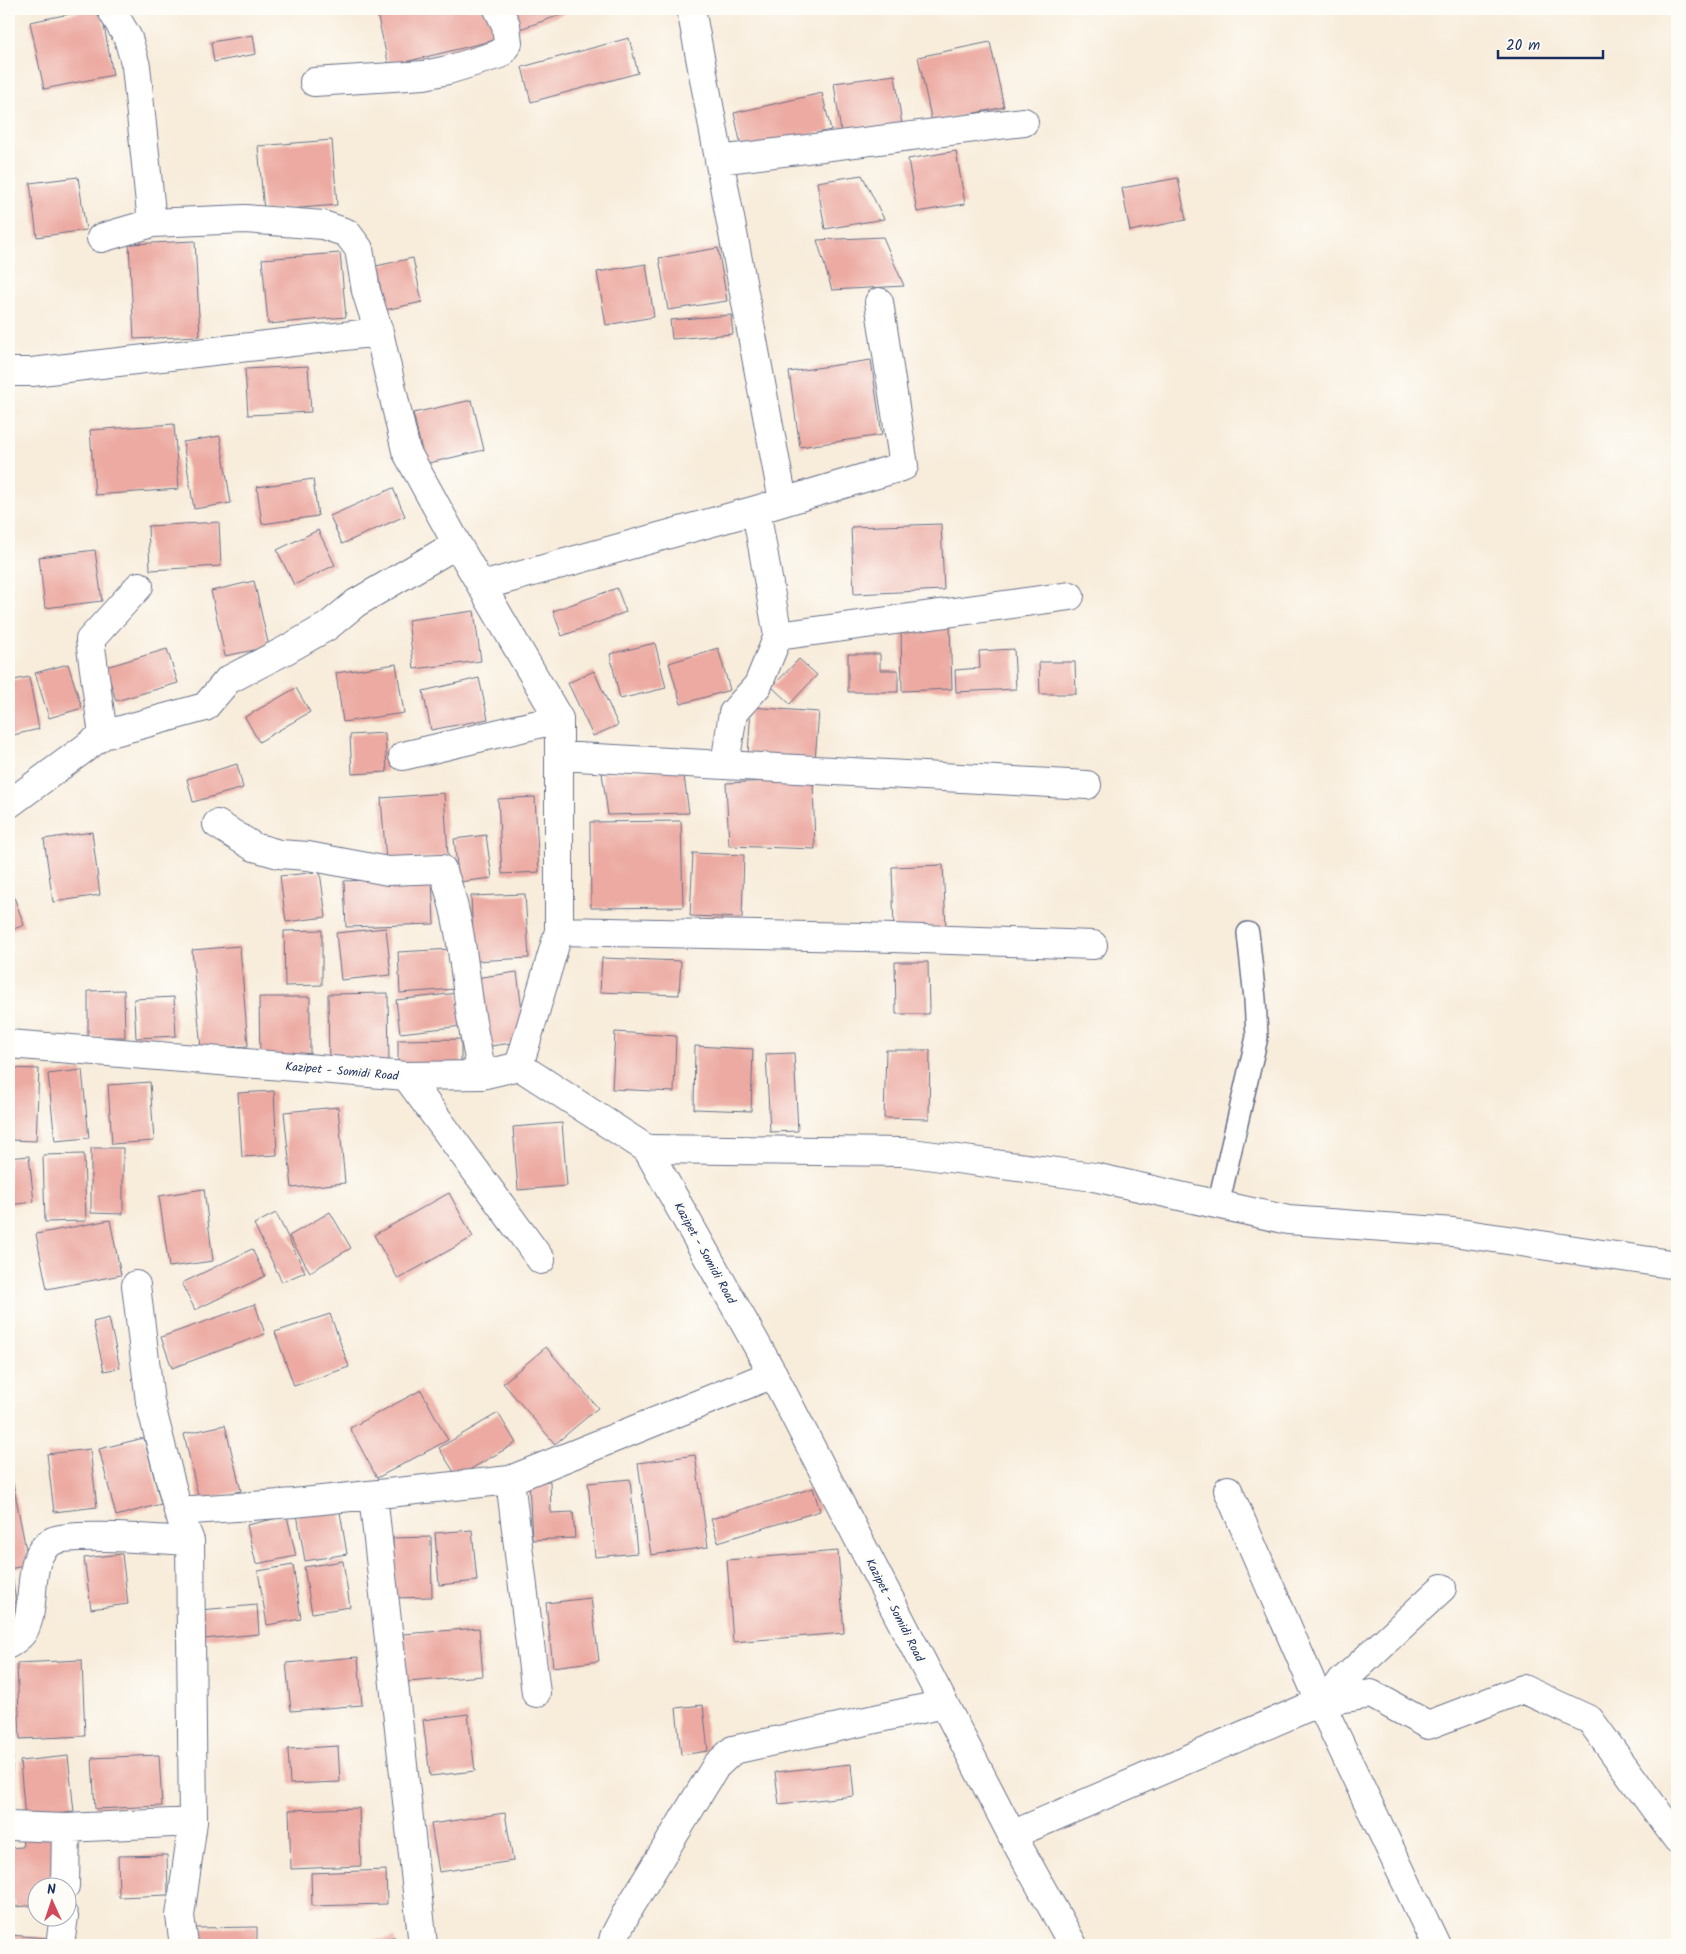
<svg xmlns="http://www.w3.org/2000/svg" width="1686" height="1954" font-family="Kalam,sans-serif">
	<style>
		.building { fill: #ecaaa2 }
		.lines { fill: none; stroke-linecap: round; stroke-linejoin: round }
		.service-casing { stroke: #687189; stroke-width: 24 }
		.minor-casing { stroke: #687189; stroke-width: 30 }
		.tertiary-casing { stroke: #687189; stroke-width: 30 }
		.service { stroke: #fff; stroke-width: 21 }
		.minor { stroke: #fff; stroke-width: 28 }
		.tertiary { stroke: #fff; stroke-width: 28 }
		.labels { text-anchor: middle; stroke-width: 5; stroke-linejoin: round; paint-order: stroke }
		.street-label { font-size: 12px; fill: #1b2f5e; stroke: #fdfcf7 }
	</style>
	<rect width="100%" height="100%" fill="#fdfcf7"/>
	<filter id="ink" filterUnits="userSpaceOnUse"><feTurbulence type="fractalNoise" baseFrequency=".02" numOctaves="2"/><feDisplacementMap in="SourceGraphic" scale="10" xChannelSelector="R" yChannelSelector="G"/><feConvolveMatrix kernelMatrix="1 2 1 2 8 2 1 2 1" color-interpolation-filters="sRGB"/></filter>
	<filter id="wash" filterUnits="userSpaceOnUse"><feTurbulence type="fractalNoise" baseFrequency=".0096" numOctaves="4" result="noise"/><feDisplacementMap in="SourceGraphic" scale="20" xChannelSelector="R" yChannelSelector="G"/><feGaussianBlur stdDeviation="1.12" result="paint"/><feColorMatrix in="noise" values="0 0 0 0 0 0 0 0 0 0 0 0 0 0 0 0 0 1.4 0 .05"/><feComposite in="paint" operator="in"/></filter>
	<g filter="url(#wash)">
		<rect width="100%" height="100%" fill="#f8ecda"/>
		<g id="blocks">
			<!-- building -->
			<path class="building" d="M94 9H101L113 75 44 89 30 22Z
				M376 9H488L495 40 389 66Z
				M510 9H578L517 30Z
				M253 35 256 54 214 62 211 42Z
				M629 38 638 73 531 102 522 67Z
				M990 42 1004 107 932 122 918 57Z
				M895 75 902 125 841 133 834 83Z
				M822 93 831 130 742 150 734 113Z
				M332 140 337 205 264 211 258 146Z
				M956 151 965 204 917 212 908 159Z
				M862 175 884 219 825 229 817 182Z
				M78 177 86 230 37 237 30 183Z
				M1178 178 1186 220 1130 231 1122 188Z
				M883 237 904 286 832 290 817 240Z
				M195 241 200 336 134 339 129 244Z
				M718 248 727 301 668 310 659 258Z
				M340 253 346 317 268 324 262 259Z
				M413 258 422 302 385 310 376 266Z
				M646 264 654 317 606 325 597 272Z
				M731 315 733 334 672 339 670 320Z
				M871 360 882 435 800 447 789 372Z
				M308 366 311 412 248 415 245 369Z
				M472 400 484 450 425 464 413 413Z
				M174 424 179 489 95 495 90 430Z
				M220 436 231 503 194 509 183 442Z
				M313 479 318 516 262 524 257 487Z
				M393 488 405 516 342 544 330 516Z
				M219 522 221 566 150 570 148 526Z
				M941 524 944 590 854 594 851 527Z
				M318 530 335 565 294 585 277 550Z
				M95 550 102 601 45 608 39 557Z
				M254 581 269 647 225 656 211 591Z
				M617 588 626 612 562 636 553 611Z
				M474 611 481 661 414 669 408 620Z
				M950 624 952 689 902 691 901 625Z
				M655 643 666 688 620 699 610 654Z
				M718 648 730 690 681 704 669 663Z
				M167 649 178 683 116 701 106 667Z
				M1014 649 1016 689 956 692 955 670 980 668 979 651Z
				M848 654H880V670H898V692H848Z
				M799 659 817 675 790 704 772 687Z
				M1039 662H1075L1076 694H1040Z
				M68 664 82 708 49 718 35 673Z
				M396 664 404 713 343 722 336 673Z
				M594 671 618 725 593 736 568 683Z
				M29 677 39 729 9 736V681Z
				M479 678 488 719 431 730 423 691Z
				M296 688 310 712 259 742 245 717Z
				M751 707 819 712 815 760 748 755Z
				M385 733 387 772 352 774 350 735Z
				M237 764 243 788 193 802 187 779Z
				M683 769 689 813 608 815 602 773Z
				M813 779 815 849 729 846 726 783Z
				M444 793 448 856 386 861 381 798Z
				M535 797 539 872 502 874 498 799Z
				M681 821 683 907 591 908 590 822Z
				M92 832 100 895 53 902 44 839Z
				M486 835 492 878 459 882 454 839Z
				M693 853 744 855 742 918 690 916Z
				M943 865 946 928 894 930 892 867Z
				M320 872 326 917 286 922 280 876Z
				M432 878 434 924 346 927 344 881Z
				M9 883 24 925 9 931Z
				M525 894 529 958 474 961 471 896Z
				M386 928 391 975 341 980 336 933Z
				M322 930V985L285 986 284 931Z
				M240 946 248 1046 201 1049 192 950Z
				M452 949 455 989 400 993 398 952Z
				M602 958 681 961 679 995 600 992Z
				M895 962H928L929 1014H896Z
				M517 972 526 1041 484 1047 475 978Z
				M124 990 125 1037H88V991Z
				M388 993 389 1065 329 1066 328 994Z
				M458 993 462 1026 400 1033 396 1000Z
				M174 997 176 1036 136 1038 134 999Z
				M259 997H310V1060H260Z
				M615 1032 676 1036 674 1092 612 1089Z
				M461 1039V1069L398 1071V1040Z
				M695 1046 753 1049 751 1111 694 1109Z
				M886 1050H930L929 1119 884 1118Z
				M794 1053 798 1131 770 1132 766 1054Z
				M9 1068 39 1069 36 1141 9 1140Z
				M82 1070 89 1138 55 1141 48 1074Z
				M150 1082 154 1141 112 1144 108 1085Z
				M274 1091 277 1155 242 1157 238 1093Z
				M338 1107 345 1183 292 1188 284 1112Z
				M562 1123 567 1186 518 1190 513 1127Z
				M91 1148H123V1214L91 1213Z
				M84 1154 86 1221 45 1222 43 1155Z
				M29 1156 34 1202 9 1205V1158Z
				M204 1189 213 1261 169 1267 159 1196Z
				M449 1193 473 1237 398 1279 374 1235Z
				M330 1212 351 1248 310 1272 289 1236Z
				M276 1213 305 1272 282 1282 254 1224Z
				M110 1220 121 1275 47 1289 36 1234Z
				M252 1249 265 1276 195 1310 182 1283Z
				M255 1304 265 1334 172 1368 161 1337Z
				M330 1314 349 1367 294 1386 275 1332Z
				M109 1318 120 1368 104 1371 93 1322Z
				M546 1347 598 1408 555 1444 503 1383Z
				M421 1390 448 1440 377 1478 350 1428Z
				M498 1413 516 1443 457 1477 439 1448Z
				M225 1425 241 1491 199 1500 184 1434Z
				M144 1438 161 1504 116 1516 99 1449Z
				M90 1449 97 1507 54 1512 47 1454Z
				M695 1455 708 1547 651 1555 638 1463Z
				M630 1479 637 1553 595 1557 588 1483Z
				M550 1481 551 1513 573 1512 575 1538 532 1540 529 1482Z
				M9 1483H13L29 1565 9 1569Z
				M813 1488 820 1511 718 1542 711 1519Z
				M339 1506 347 1554 305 1561 297 1514Z
				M287 1516 296 1556 256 1564 247 1525Z
				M472 1530 477 1581 439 1585 435 1533Z
				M431 1537 432 1597 394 1598 393 1538Z
				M838 1551 844 1633 733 1642 727 1560Z
				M122 1554 128 1604 91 1609 84 1558Z
				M343 1561 350 1607 312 1613 304 1567Z
				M293 1565 301 1619 267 1625 258 1571Z
				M12 1574 19 1624 9 1625V1575Z
				M591 1598 599 1661 553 1667 546 1603Z
				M257 1605 259 1634 203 1639 200 1610Z
				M479 1628 483 1676 407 1682 403 1634Z
				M358 1657 362 1705 291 1711 286 1663Z
				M82 1660 85 1736 20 1739 17 1663Z
				M703 1705 708 1751 681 1755 676 1708Z
				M468 1714 475 1771 430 1776 423 1720Z
				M9 1726H10L11 1739 9 1740Z
				M338 1746 340 1782 290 1784 288 1749Z
				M159 1755 162 1806 95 1809 92 1758Z
				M68 1756 74 1812 25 1818 20 1761Z
				M9 1757H13L10 1789H9Z
				M851 1764 854 1796 779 1804 775 1772Z
				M359 1808 361 1866 291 1869 289 1810Z
				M505 1813 513 1861 439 1872 431 1824Z
				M58 1835V1886H38V1905L15 1907V1901H9V1848L23 1847 22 1836Z
				M167 1855 168 1895 119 1897 118 1856Z
				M386 1870 387 1904 312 1906 311 1873Z
				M257 1927V1945H196L195 1928Z
				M9 1935 48 1938V1945H9Z
				M395 1937 397 1945H353V1944Z"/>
		</g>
	</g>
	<g filter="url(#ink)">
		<use href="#blocks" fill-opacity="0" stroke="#687189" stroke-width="1"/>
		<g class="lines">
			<defs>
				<path id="service" d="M1218 1205 1257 1037 1255 999 1248 933"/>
				<path id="minor" d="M111 9 128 38 136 66 152 223 245 219 323 225 347 233 359 249 366 291 379 332 406 451 457 544 559 719V931L519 1066
					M691 9 783 501
					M314 82 424 75 448 70 500 54 508 43 506 25 498 9
					M719 160 1024 122
					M101 238 152 223
					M9 372H32L379 332
					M482 586 756 510 904 466 879 302
					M778 636 1070 596
					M103 735 90 640 139 586
					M403 756 559 719
					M559 756 1087 785
					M725 764 733 713 758 685 778 636 756 510
					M9 804 103 735 205 707 228 680 286 650 328 626 356 603 457 544
					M217 824 254 847 279 854 308 856 388 871 442 869C459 913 463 957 469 1003 472 1027 478 1051 482 1075
					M559 931 863 937 1093 945
					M406 1076 541 1260
					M647 1149 904 1152 1094 1177 1288 1220 1453 1232 1677 1265
					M136 1285 150 1402 178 1511
					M510 1480 536 1693
					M1228 1490 1320 1702 1436 1945
					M373 1495 423 1945
					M9 1644C13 1641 20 1637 23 1632 39 1607 23 1556 53 1541 72 1532 164 1540 190 1541L178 1511 294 1503 510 1480 773 1374
					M1320 1702 1371 1694 1428 1725 1523 1689 1590 1720 1677 1839
					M9 1826 66 1828 65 1886
					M66 1828 193 1822
					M1012 1835 1320 1702 1442 1588
					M60 1945 64 1916
					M184 1945 180 1916 193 1822 190 1541
					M612 1945 614 1937 627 1912 716 1766 733 1750 944 1704"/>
				<path id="tertiary" d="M9 1044 406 1076 482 1075 519 1066 647 1149 773 1374 1012 1835 1073 1945"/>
			</defs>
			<!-- service casing -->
			<use href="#service" class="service-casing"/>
			<!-- minor casing -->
			<use href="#minor" class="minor-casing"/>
			<!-- tertiary casing -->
			<use href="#tertiary" class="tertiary-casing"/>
			<!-- service -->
			<use href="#service" class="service"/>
			<!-- minor -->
			<use href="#minor" class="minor"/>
			<!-- tertiary -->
			<use href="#tertiary" class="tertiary"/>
		</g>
	</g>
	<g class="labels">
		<!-- street labels -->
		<g class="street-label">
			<text transform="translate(342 1071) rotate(5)" y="4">Kazipet - Somidi Road</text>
			<text transform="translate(705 1253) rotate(61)" y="4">Kazipet - Somidi Road</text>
			<text transform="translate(895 1610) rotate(63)" y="4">Kazipet - Somidi Road</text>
		</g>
	</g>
	<!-- margin -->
	<rect width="1686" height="1954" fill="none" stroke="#fdfcf7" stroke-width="30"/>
	<!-- north arrow -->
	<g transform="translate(52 1902) rotate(357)"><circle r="24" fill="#fdfcf7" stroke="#a3aaba"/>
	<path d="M0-4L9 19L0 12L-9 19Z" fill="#d1495b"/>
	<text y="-8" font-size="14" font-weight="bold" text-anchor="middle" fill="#1b2f5e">N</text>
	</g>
	<!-- scale -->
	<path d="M1498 50v8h105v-8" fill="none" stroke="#1b2f5e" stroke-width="2.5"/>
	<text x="1506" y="50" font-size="15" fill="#1b2f5e" stroke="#fdfcf7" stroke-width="4" paint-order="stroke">20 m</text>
</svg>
